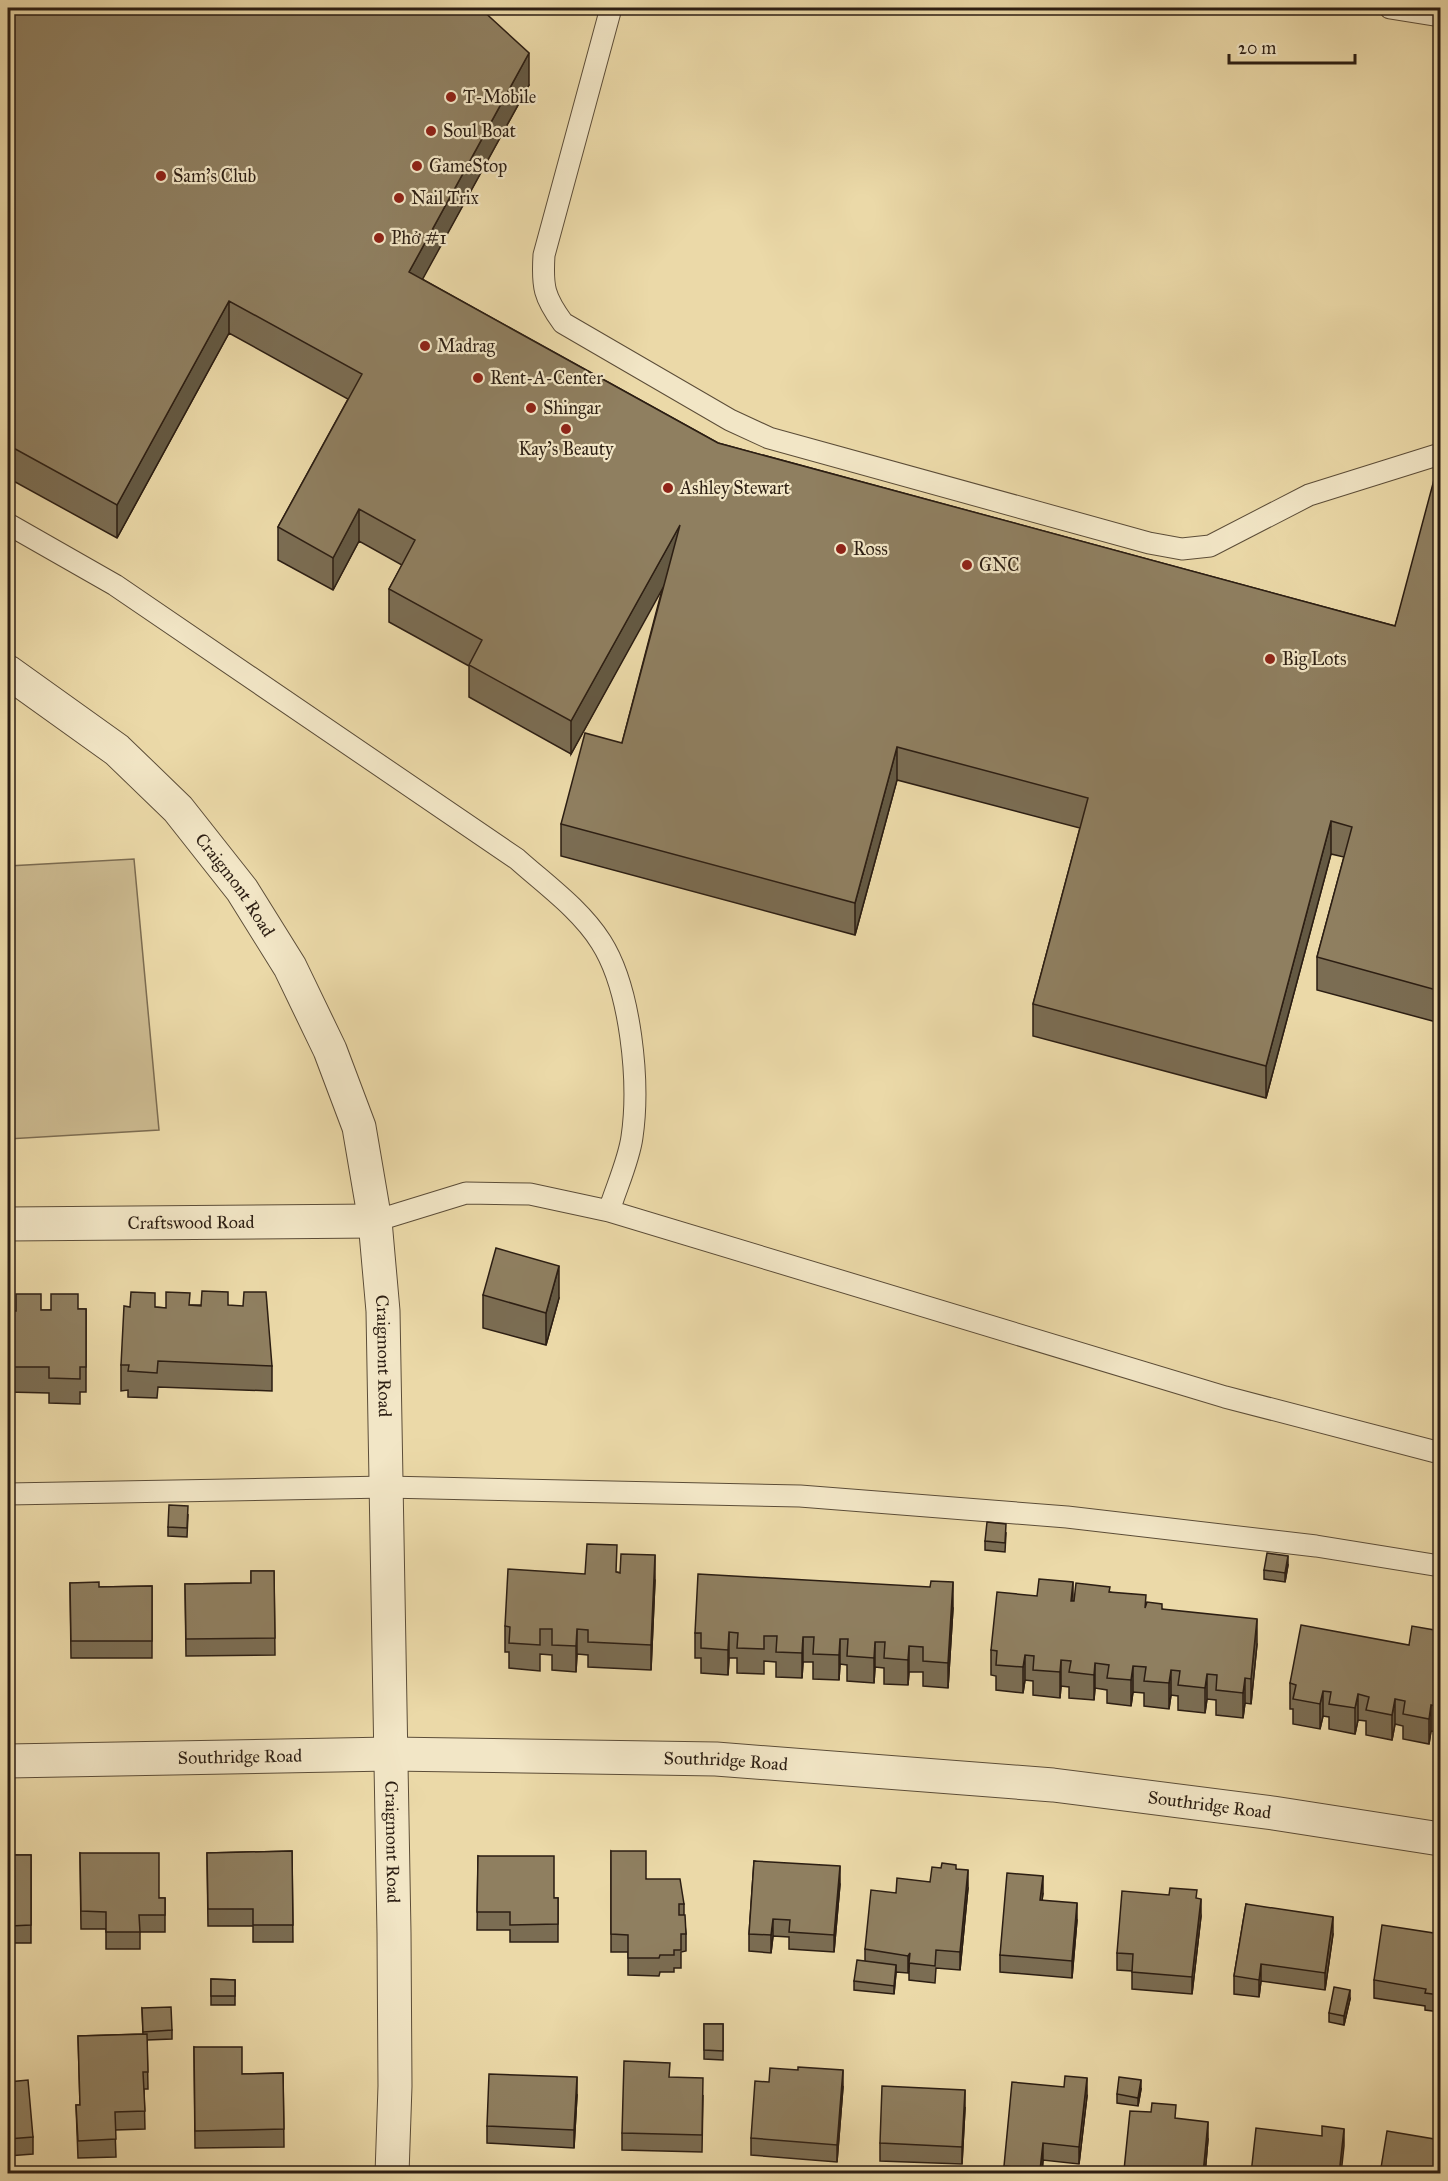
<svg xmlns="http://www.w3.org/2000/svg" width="1448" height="2181" font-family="'IM FELL Great Primer',serif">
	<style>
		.pitch { fill: #cbb98f; stroke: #7c6c51; stroke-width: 1.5 }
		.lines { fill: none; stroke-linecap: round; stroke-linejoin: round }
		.service-casing { stroke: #5c4d38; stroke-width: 23 }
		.minor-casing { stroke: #5c4d38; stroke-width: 35 }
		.service { stroke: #f2e6c6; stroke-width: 21 }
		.minor { stroke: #f2e6c6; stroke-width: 33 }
		.wall { fill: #7b6d53; stroke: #2c1e13; stroke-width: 1.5 }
		.shaded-wall { fill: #645943; stroke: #2c1e13; stroke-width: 1.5 }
		.building { fill: #8f7f60; stroke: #2c1e13; stroke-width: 1.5 }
		.poi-dot { fill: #8f2418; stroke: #f2e6c6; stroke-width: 2 }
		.labels { text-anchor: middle; stroke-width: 4.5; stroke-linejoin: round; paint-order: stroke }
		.poi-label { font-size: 18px; fill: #2c1e13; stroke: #f2e6c6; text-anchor: start }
		.street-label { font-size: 18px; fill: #2c1e13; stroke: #f2e6c6 }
	</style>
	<rect width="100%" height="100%" fill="#ebd9a8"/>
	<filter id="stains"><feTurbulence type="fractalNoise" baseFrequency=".00333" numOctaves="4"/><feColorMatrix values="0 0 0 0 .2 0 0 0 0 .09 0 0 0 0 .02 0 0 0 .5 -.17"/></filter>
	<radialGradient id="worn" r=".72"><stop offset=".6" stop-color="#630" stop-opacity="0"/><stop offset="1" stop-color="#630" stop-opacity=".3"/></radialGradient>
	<!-- pitch -->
	<path class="pitch" d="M134 859 159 1130 8 1139V866Z"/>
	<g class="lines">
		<defs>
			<path id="service" d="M611 8 544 255C542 287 544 297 563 323L730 420 769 438 1149 543 1182 549 1210 546 1309 495 1440 454
				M1390 8 1440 16
				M8 524 115 585 517 859C546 885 580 909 601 942 631 989 640 1082 632 1137 629 1160 616 1188 609 1211
				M375 1221 466 1193 530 1194 609 1211 1225 1397 1440 1453
				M8 1494 386 1487 800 1496 1067 1517 1316 1546 1440 1566"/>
			<g id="minor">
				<path id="s1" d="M8 672 117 750 178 809 242 890 290 967 330 1050 359 1127 375 1221 383 1311 394 1933 395 2086 392 2174"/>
				<path id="s2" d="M8 1224 375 1221"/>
				<path id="s3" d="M8 1761 390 1754 716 1759 1053 1785 1273 1813 1440 1839"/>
			</g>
		</defs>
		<!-- service casing -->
		<use href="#service" class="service-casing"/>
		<!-- minor casing -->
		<use href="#minor" class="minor-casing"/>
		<!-- service -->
		<use href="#service" class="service"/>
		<!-- minor -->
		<use href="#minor" class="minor"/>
	</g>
	<!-- wall -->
	<path class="wall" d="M8 8 529 85 422 279 718 443 1395 626 1440 478V1023L1317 990V957L1344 857 1331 854 1266 1098 1033 1036V1004L1080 828 897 780 855 935 561 856V824L622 743 663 586 571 754 469 697V666L389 622V589L402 565 359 541 333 590 278 560V527L348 399 229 333 117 538 8 478Z
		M483 1295 559 1298 546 1345 483 1328Z
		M190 1305H228L272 1366V1391L158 1387 157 1398 128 1397V1390L121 1391V1365L155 1307 166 1308Z
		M78 1309H86V1392H80V1404L49 1403V1393L8 1392V1311L51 1310Z
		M188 1515 187 1537 168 1536V1527Z
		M1006 1533 1005 1552 985 1550V1541Z
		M1288 1565 1285 1582 1264 1579V1570Z
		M251 1571H274L275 1655 186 1656 185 1584 251 1583Z
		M617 1572 655 1580 651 1670 588 1667V1655L577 1654 576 1672 552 1670V1655L540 1654V1671L509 1668V1652H505V1626L585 1574Z
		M70 1583 99 1587 152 1586V1658H71Z
		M13 1586 14 1659H8V1587Z
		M1110 1592 1146 1606 1162 1609 1257 1644 1251 1704 1245 1703 1243 1718 1216 1715V1700L1207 1699 1205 1713 1178 1710V1696L1171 1695 1169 1709 1144 1706V1693L1133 1692 1131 1706 1107 1703V1690L1095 1688 1094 1700 1069 1698V1687L1061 1686 1060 1698 1033 1695V1681L1025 1680 1023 1693 996 1690V1676L991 1675V1650L1073 1601Z
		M953 1608 948 1688 923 1686V1672H909L908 1685 884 1684V1668L875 1667 874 1683 847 1681V1665L840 1664 839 1680 813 1679V1662H803L802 1678 776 1677V1662L764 1661V1674L737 1673V1658H729L728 1675 701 1673V1658H695V1633Z
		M1440 1631V1746V1732L1431 1731 1429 1744 1403 1739V1726L1395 1724 1392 1740 1366 1735V1721L1358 1720 1355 1734 1329 1729V1717L1323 1716 1320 1729 1293 1724V1709H1290V1683L1409 1645Z
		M292 1851 293 1942H253V1926H208L207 1853Z
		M611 1851 646 1879 684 1904V1915L686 1934V1951L681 1952V1968H674V1972H660L659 1976 628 1975V1952H611Z
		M80 1853 159 1898H165V1932H140V1949H106V1929H81Z
		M8 1855H31V1943H10V1927H8Z
		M478 1856 554 1898H558V1942H510V1930H477Z
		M754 1861 840 1884 834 1952 789 1949V1937L773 1936 771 1953 749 1951V1934Z
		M956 1869 968 1888 960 1970 936 1968 935 1983 909 1980V1971L908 1973 896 1972 894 1994 854 1990V1981L865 1961V1949L896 1893 930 1882Z
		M1043 1893 1042 1900 1077 1920 1072 1978 1000 1972V1955Z
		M1197 1899 1201 1916 1192 1994 1132 1989V1971L1117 1970V1953Z
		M1246 1904 1333 1934 1325 1990 1261 1981 1259 1997 1234 1994V1976Z
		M1440 1934V2012L1425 2010V2006L1374 1998V1980Z
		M211 1979 235 1980V2005H211Z
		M1350 1999 1344 2025 1329 2022V2013Z
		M142 2008 172 2030V2039L147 2040 148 2089H144L145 2129 115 2130 116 2157 78 2158 76 2105H80L78 2036 143 2034Z
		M704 2024H723V2060L704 2059Z
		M194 2047 242 2074 283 2073 284 2147 195 2148Z
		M8 2082 33 2137V2154L8 2156Z
		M843 2087 837 2162 751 2155V2138Z
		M1141 2089 1138 2106 1117 2103V2094Z
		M577 2095 574 2148 487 2143V2126Z
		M703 2096 702 2152 622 2150V2133Z
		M1087 2096 1079 2164 1043 2160 1042 2174H1004V2166Z
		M965 2108 962 2164 880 2161V2143Z
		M1176 2119 1208 2139 1205 2174H1124V2170Z"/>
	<!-- shaded-wall -->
	<path class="shaded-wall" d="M529 53V85L409 304V272Z
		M229 301V333L117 538V505Z
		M359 509V541L333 590V558Z
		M680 525V557L571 754V721Z
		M897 747V780L855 935V903Z
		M1331 821V854L1266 1098V1066Z
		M559 1266V1298L546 1345V1313Z
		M655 1555V1580L651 1670V1645Z
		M1288 1556V1565L1285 1582V1573Z
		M953 1582V1608L948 1688V1663Z
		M1073 1582V1608L1071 1601Z
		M1257 1619V1644L1251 1704V1679Z
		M577 1629V1654L576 1672V1646Z
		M729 1632V1658L728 1675V1650Z
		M803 1637V1662L802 1678V1653Z
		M840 1639V1664L839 1680V1655Z
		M875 1642V1667L874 1683V1658Z
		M909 1646V1672L908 1685V1660Z
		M1025 1655V1680L1023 1693V1667Z
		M1061 1660V1686L1060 1698V1672Z
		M1095 1663V1688L1094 1700V1675Z
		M1133 1666V1692L1131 1706V1680Z
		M1171 1670V1695L1169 1709V1683Z
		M1207 1674V1699L1205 1713V1688Z
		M1245 1678V1703L1243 1718V1693Z
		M1323 1691V1716L1320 1729V1704Z
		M1358 1694V1720L1355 1734V1708Z
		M1395 1699V1724L1392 1740V1715Z
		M1431 1705V1731L1429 1744V1719Z
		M840 1866V1884L834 1952V1935Z
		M968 1870V1888L960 1970V1952Z
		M1043 1876V1893L1040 1917V1900Z
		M1201 1899V1916L1192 1994V1977Z
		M1077 1903V1920L1072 1978V1961Z
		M1333 1917V1934L1325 1990V1973Z
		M773 1919V1936L771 1953V1935Z
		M910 1953 909 1971 908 1973V1956Z
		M1261 1964V1981L1259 1997V1980Z
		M896 1965V1973L894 1994V1986Z
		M1350 1990V1999L1344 2025V2016Z
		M843 2070V2087L837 2162V2145Z
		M577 2077V2095L574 2148V2130Z
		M1087 2078V2096L1079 2164V2147Z
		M1141 2080V2089L1138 2106V2098Z
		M965 2090V2108L962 2164V2147Z
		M1208 2122V2139L1205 2174H1203Z
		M1344 2129V2146L1341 2174H1339Z
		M1043 2143V2160L1042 2174H1040Z"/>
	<!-- building -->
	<path class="building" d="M8 8H480L529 53 409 272 718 443 1395 626 1435 476 1440 478V991L1317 957 1352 827 1331 821 1266 1066 1033 1004 1088 798 897 747 855 903 561 824 585 733 622 743 680 525 571 721 469 665 482 640 389 589 415 540 359 509 333 558 278 527 362 374 229 301 117 505 8 445Z
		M496 1248 559 1266 546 1313 483 1295Z
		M202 1291 228 1292V1305L243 1306 244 1292H266L272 1366 158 1361 157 1373 128 1371 129 1365H121L124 1306 130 1307 131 1292 155 1293V1307L166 1308V1292L190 1293 189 1305 201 1306Z
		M16 1294H41V1310H51V1294H78V1309H86V1367H80V1379L49 1378V1367H8V1311H16Z
		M169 1505 188 1506 187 1528 168 1527Z
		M987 1522 1006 1524 1005 1543 985 1541Z
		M587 1544 617 1545 616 1572 620 1573 621 1554 655 1555 651 1645 588 1642V1630L577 1629 576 1646 552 1645V1629H540V1645L509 1643 510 1627 505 1626 508 1569 585 1574Z
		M1267 1553 1288 1556 1285 1573 1264 1570Z
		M251 1571H274L275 1638 186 1639 185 1584 251 1583Z
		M698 1574 930 1587 931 1581 953 1582 948 1663 923 1661V1647L909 1646 908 1660 884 1658 885 1642H875L874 1658 847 1656 848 1639H840L839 1655 813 1654 814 1637H803L802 1653 776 1652 777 1636H764V1649L737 1648 738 1633 729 1632 728 1650 701 1648V1633H695Z
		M1039 1579 1073 1582 1071 1601H1074L1076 1583 1110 1587 1109 1592 1146 1595 1145 1608 1147 1602 1162 1604V1609L1257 1619 1251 1679 1245 1678 1243 1693 1216 1690 1217 1675 1207 1674 1205 1688 1178 1685 1180 1671 1171 1670 1169 1683 1144 1681 1146 1667 1133 1666 1131 1680 1107 1678 1109 1665 1095 1663 1094 1675 1069 1672 1071 1661 1061 1660 1060 1672 1033 1670 1034 1656 1025 1655 1023 1667 996 1665 997 1651 991 1650 997 1592 1037 1596Z
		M99 1582V1587L152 1586V1641H71L70 1583Z
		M13 1586 14 1642H8V1587Z
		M1301 1625 1409 1645 1412 1626 1440 1631V1707L1431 1705 1429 1719 1403 1714 1405 1701 1395 1699 1392 1715 1366 1710 1369 1697 1358 1694 1355 1708 1329 1704 1331 1692 1323 1691 1320 1704 1293 1699 1296 1685 1290 1683Z
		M292 1851 293 1925H253V1909H208L207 1853Z
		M611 1851H646V1879H680L684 1904H679V1915H685L686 1934H681V1950H674V1955H660L659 1958H628V1935L611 1934Z
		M80 1853H159V1898H165V1915H139L140 1932H106V1912L81 1911Z
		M8 1855H31V1925L10 1926V1910H8Z
		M478 1856H554V1898H558V1924L510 1925V1912H477Z
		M754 1861 840 1866 834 1935 789 1932 790 1920 773 1919 771 1935 749 1934Z
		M942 1863 956 1865V1869L968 1870 960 1952 936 1950 935 1966 909 1963 910 1953 908 1956 865 1949 871 1890 896 1893 897 1878 930 1882 932 1867 941 1868Z
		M1007 1873 1043 1876 1040 1900 1077 1903 1072 1961 1000 1955Z
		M1170 1888 1197 1890 1196 1898 1201 1899 1192 1977 1132 1972 1133 1954 1117 1953 1122 1891 1169 1895Z
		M1246 1904 1333 1917 1325 1973 1261 1964 1259 1980 1234 1976Z
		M1382 1925 1440 1934V1995L1425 1993 1426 1989 1374 1980Z
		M857 1960 896 1965 894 1986 854 1981Z
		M211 1979 235 1980V1996H211Z
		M1334 1987 1350 1990 1344 2016 1329 2013Z
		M171 2007 172 2030 143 2032 142 2008Z
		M704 2024H723V2051L704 2050Z
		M147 2034 148 2072H143L145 2111 115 2112 116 2139 78 2141 76 2105H80L78 2036Z
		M194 2047H242V2074L283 2073 284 2129 195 2131Z
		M624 2061 670 2063 669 2077 703 2078 702 2135 622 2133Z
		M798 2067 843 2070 837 2145 751 2138 755 2081 769 2082 770 2068 798 2070Z
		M489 2074 577 2077 574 2130 487 2126Z
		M1065 2076 1087 2078 1079 2147 1043 2143 1040 2170 1004 2166 1012 2082 1064 2087Z
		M1119 2077 1141 2080 1138 2098 1117 2094Z
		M28 2080 33 2137 8 2139V2082Z
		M882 2086 965 2090 962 2147 880 2143Z
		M1152 2103 1176 2105 1175 2118 1208 2122 1203 2174H1162L1124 2170 1130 2111 1151 2112Z
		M1322 2126 1344 2129 1339 2174H1251L1256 2128 1322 2136Z
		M1387 2131 1440 2140V2174H1380Z"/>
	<!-- markers -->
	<g class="poi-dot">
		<circle cx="451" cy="97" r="6"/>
		<circle cx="431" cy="131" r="6"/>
		<circle cx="417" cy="166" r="6"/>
		<circle cx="161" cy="176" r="6"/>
		<circle cx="399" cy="198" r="6"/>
		<circle cx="379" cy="238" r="6"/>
		<circle cx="425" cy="346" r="6"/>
		<circle cx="478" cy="378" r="6"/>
		<circle cx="531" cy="408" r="6"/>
		<circle cx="566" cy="429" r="6"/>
		<circle cx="668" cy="488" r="6"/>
		<circle cx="841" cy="549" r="6"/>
		<circle cx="967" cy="565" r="6"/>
		<circle cx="1270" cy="659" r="6"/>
	</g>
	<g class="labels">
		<!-- poi labels -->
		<g class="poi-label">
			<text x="463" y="103">T-Mobile</text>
			<text x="443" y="137">Soul Boat</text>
			<text x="429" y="172">GameStop</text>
			<text x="173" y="182">Sam's Club</text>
			<text x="411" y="204">Nail Trix</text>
			<text x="391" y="244">Phở #1</text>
			<text x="437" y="352">Madrag</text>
			<text x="490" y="384">Rent-A-Center</text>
			<text x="543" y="414">Shingar</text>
			<text x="566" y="455" text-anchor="middle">Kay’s Beauty</text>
			<text x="680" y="494">Ashley Stewart</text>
			<text x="853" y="555">Ross</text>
			<text x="979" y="571">GNC</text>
			<text x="1282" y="665">Big Lots</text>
		</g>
		<!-- street labels -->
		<g class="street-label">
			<text dy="6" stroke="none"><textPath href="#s1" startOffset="314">Craigmont Road</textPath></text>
			<text dy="6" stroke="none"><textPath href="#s2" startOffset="183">Craftswood Road</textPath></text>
			<text dy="6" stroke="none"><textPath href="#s1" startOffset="818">Craigmont Road</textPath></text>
			<text dy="6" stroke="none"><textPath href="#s3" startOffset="232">Southridge Road</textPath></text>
			<text dy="6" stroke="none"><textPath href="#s3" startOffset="718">Southridge Road</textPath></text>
			<text dy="6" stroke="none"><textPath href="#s3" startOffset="1204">Southridge Road</textPath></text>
			<text dy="6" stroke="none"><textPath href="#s1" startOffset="1304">Craigmont Road</textPath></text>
		</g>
	</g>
	<!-- margin -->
	<rect width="1448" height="2181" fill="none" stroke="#ebd9a8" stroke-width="30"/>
	<rect x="9" y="9" width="1430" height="2163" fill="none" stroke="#2c1e13" stroke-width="3"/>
	<rect x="15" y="15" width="1418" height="2151" fill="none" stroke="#2c1e13" stroke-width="1.5"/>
	<!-- scale -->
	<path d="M1229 54v9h126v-9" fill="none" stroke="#2c1e13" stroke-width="3"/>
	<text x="1238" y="54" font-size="18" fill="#2c1e13" stroke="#f2e6c6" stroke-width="4.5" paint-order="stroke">20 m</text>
	<rect width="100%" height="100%" filter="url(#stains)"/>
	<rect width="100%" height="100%" fill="url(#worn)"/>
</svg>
